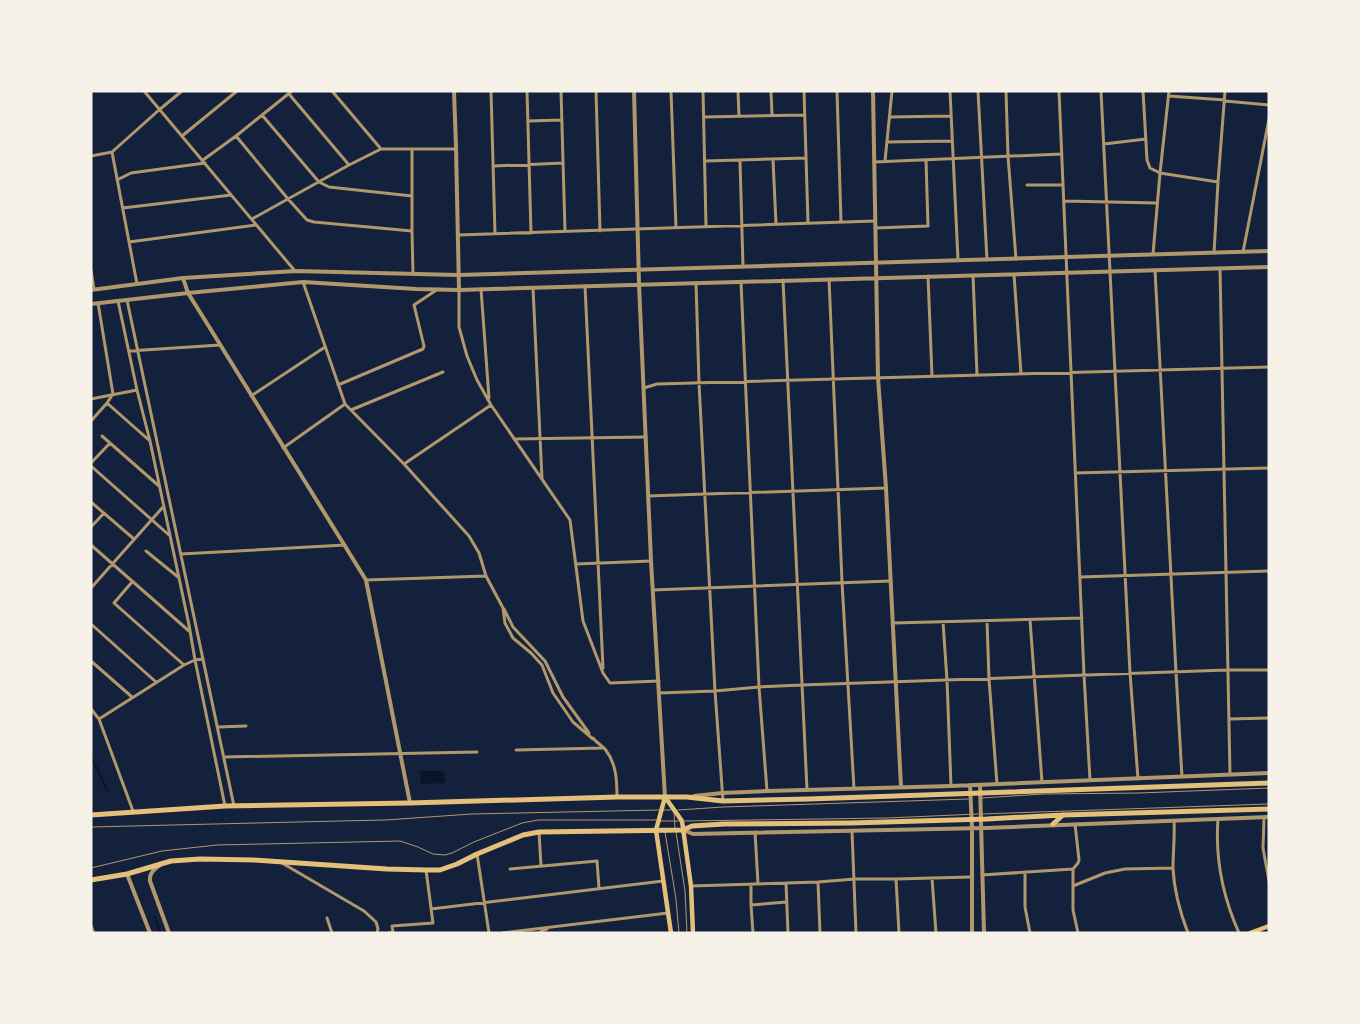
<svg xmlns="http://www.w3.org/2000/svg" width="1360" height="1024" font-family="Karla,sans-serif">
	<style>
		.water { fill: #0b132b }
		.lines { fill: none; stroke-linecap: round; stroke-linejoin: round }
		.stream { stroke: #0b132b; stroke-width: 2 }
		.service { stroke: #b1986c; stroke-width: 1 }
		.minor { stroke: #b1986c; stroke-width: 3 }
		.tertiary { stroke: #b1986c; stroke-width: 4 }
		.secondary { stroke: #e5c07b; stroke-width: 4.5 }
		.trunk { stroke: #e5c07b; stroke-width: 5 }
	</style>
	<rect width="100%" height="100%" fill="#14213d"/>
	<!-- water -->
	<path class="water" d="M420 771H444L445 783 421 784Z"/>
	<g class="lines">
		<!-- stream -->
		<path class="stream" d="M91 756 107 790
			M155 917 160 933"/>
		<!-- service -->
		<path class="service" d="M982 798 1043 794 1139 793 1269 788
			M663 810H671
			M678 810 723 807 968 799
			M674 812 675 828
			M982 814 1269 804
			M660 821H681
			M685 821 887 818 978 814
			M91 827 338 821 385 820 472 814 659 810
			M665 832 676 899 679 933
			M676 832 685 891 687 933
			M91 868 162 851 217 845 400 841 418 847 433 854 445 855 452 853 474 842 522 823 538 820H656"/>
		<!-- minor -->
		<path class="minor" d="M144 91 295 271
			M332 91 381 149
			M491 91 495 234
			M527 91 531 233
			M561 91 565 231
			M596 91 600 231
			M671 91 676 228
			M703 91 706 226
			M738 91 739 116
			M771 91 772 115
			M804 91 808 223
			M837 91 841 222
			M950 91 958 260
			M978 91 987 260
			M1006 91 1008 156 1016 259
			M1059 91 1084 675 1090 780
			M1101 91 1130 673 1138 779
			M1143 91 1147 160 1150 168 1160 173 1218 182
			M289 94 349 165
			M1169 96 1225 100
			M1225 101 1269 105
			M262 115 319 182 329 187 412 196
			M704 117 805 115
			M890 117 951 116
			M528 121 561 120
			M182 136 237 91
			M236 136 288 199 307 220 314 222 412 231
			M887 142 952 141
			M1104 144 1146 139
			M412 149V231L413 274
			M112 152 137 284
			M91 156 112 152 159 110 182 91
			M203 160 236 136 292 91
			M773 160 776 224
			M705 161 806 158
			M740 161 743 267
			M885 161 892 91
			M874 162 1062 154
			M494 166 563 163
			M117 180 131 173 205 163
			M1027 185H1063
			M1064 201 1157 203
			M123 208 231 195
			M252 219 349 165 381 149H456
			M875 228 928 226 926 160
			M458 235 875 221
			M129 242 256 225
			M1243 252 1269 119
			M1214 253 1218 182 1225 91
			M1153 254 1160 173 1169 91
			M1220 268 1230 775
			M91 270 94 289
			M1155 270 1176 672 1182 777
			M1014 274 1021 374
			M973 275 977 375
			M928 276 932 376
			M829 279 842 582 854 789
			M783 280 807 790
			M303 282 345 404 404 464 469 536 479 553 486 576 503 608 505 623 513 638 531 653 542 665 553 693 562 706 573 722 593 739
			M741 282 759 687 767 791
			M696 283 699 383 715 691 723 801
			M585 286 603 668
			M533 288 542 479
			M481 289 489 398
			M459 290V327L467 356 477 380 491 405 570 520 583 621 603 673 610 683 659 681
			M127 300 234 806
			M118 301 137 390 150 441 189 625 195 660 225 806
			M129 351 220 345
			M338 385 423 349 424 346 414 305 438 289
			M644 388 657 384 1269 367
			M251 396 325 347
			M91 399 137 390
			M107 403 150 441
			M351 410 443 372
			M91 421 107 403 113 394 98 303
			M102 436 159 486
			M514 439 646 437
			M283 448 345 404
			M91 463 110 443
			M404 464 491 405
			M91 466 169 535
			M1075 473 1269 468
			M648 496 886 488
			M91 502 134 539
			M91 527 104 513
			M91 545 189 631
			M146 551 178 577
			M181 554 345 545
			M576 564 651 561
			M1080 577 1269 571
			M366 580 486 576
			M132 582 114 603 184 665
			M91 588 163 507
			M653 590 890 581
			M504 609 513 627 545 661 563 697 589 733
			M1030 620 1042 782
			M987 621 989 679 997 784
			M943 622 947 680 951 786
			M893 623 1082 618
			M91 624 156 682
			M91 661 132 697
			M659 693 715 691 759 687 802 685 1227 670H1269
			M91 709 99 719 133 811
			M99 719 184 665 195 660 203 659
			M1229 719 1269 718
			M218 727 246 726
			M593 738C596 742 601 745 605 749 616 763 617 779 617 797
			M516 750 603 748
			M224 757 477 752
			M1264 818 1263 848 1269 881
			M1218 819C1215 858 1223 897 1239 933
			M1174 821C1175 837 1173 852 1173 868 1174 890 1180 912 1188 933
			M1075 824 1079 860 1078 863 1073 869V910L1078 933
			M852 831 856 933
			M539 832 541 866
			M755 832 758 884
			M477 854 489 933
			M282 863 364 911 376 922 378 929 377 933
			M510 869 597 861 599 888
			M1025 872V907L1030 933
			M982 875 1073 869
			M932 878 936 933
			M896 879 899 933
			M818 882 820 933
			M786 883 788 933
			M751 884V905L753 933
			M691 886 818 882 855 879H896L971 877
			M1073 886 1105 873 1125 869 1173 868
			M751 905 787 902
			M431 909 663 881
			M327 918 332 933
			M91 926 94 933
			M388 933 393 932 392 926 433 923 426 870
			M502 933 668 913
			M538 933 547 929"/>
		<!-- tertiary -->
		<path class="tertiary" d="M454 91 456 147 459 290
			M634 91 639 284 651 561 665 797
			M873 91 878 378 886 488 901 787
			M183 278 188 293 208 325 366 580 410 803
			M91 290 183 278 296 271 458 275 1269 251
			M91 304 188 293 303 282 416 289 459 290 1269 267
			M970 785 972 828V933
			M980 785 984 933
			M694 796 722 793 767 791 951 786 1269 773
			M683 830 693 834 987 828 1269 817
			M160 865C154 870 149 873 150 881L169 933
			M127 874 150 933"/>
		<!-- secondary -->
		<path class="secondary" d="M665 797 682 821 691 886 693 933
			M665 797 656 830 671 933
			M1250 933 1269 926"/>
		<!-- trunk -->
		<path class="trunk" d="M91 815 225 806 410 803 617 797H687L723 801 808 799 1269 783
			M1053 824 1063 815
			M91 880 127 874 171 861 200 859 254 860 387 869 426 870H440L457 864 477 854 523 835 539 832 683 830 692 826 724 824 851 823 987 819 1063 815 1269 809"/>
	</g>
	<!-- border -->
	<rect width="1360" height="1024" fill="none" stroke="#f6f1e7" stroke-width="185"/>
</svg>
